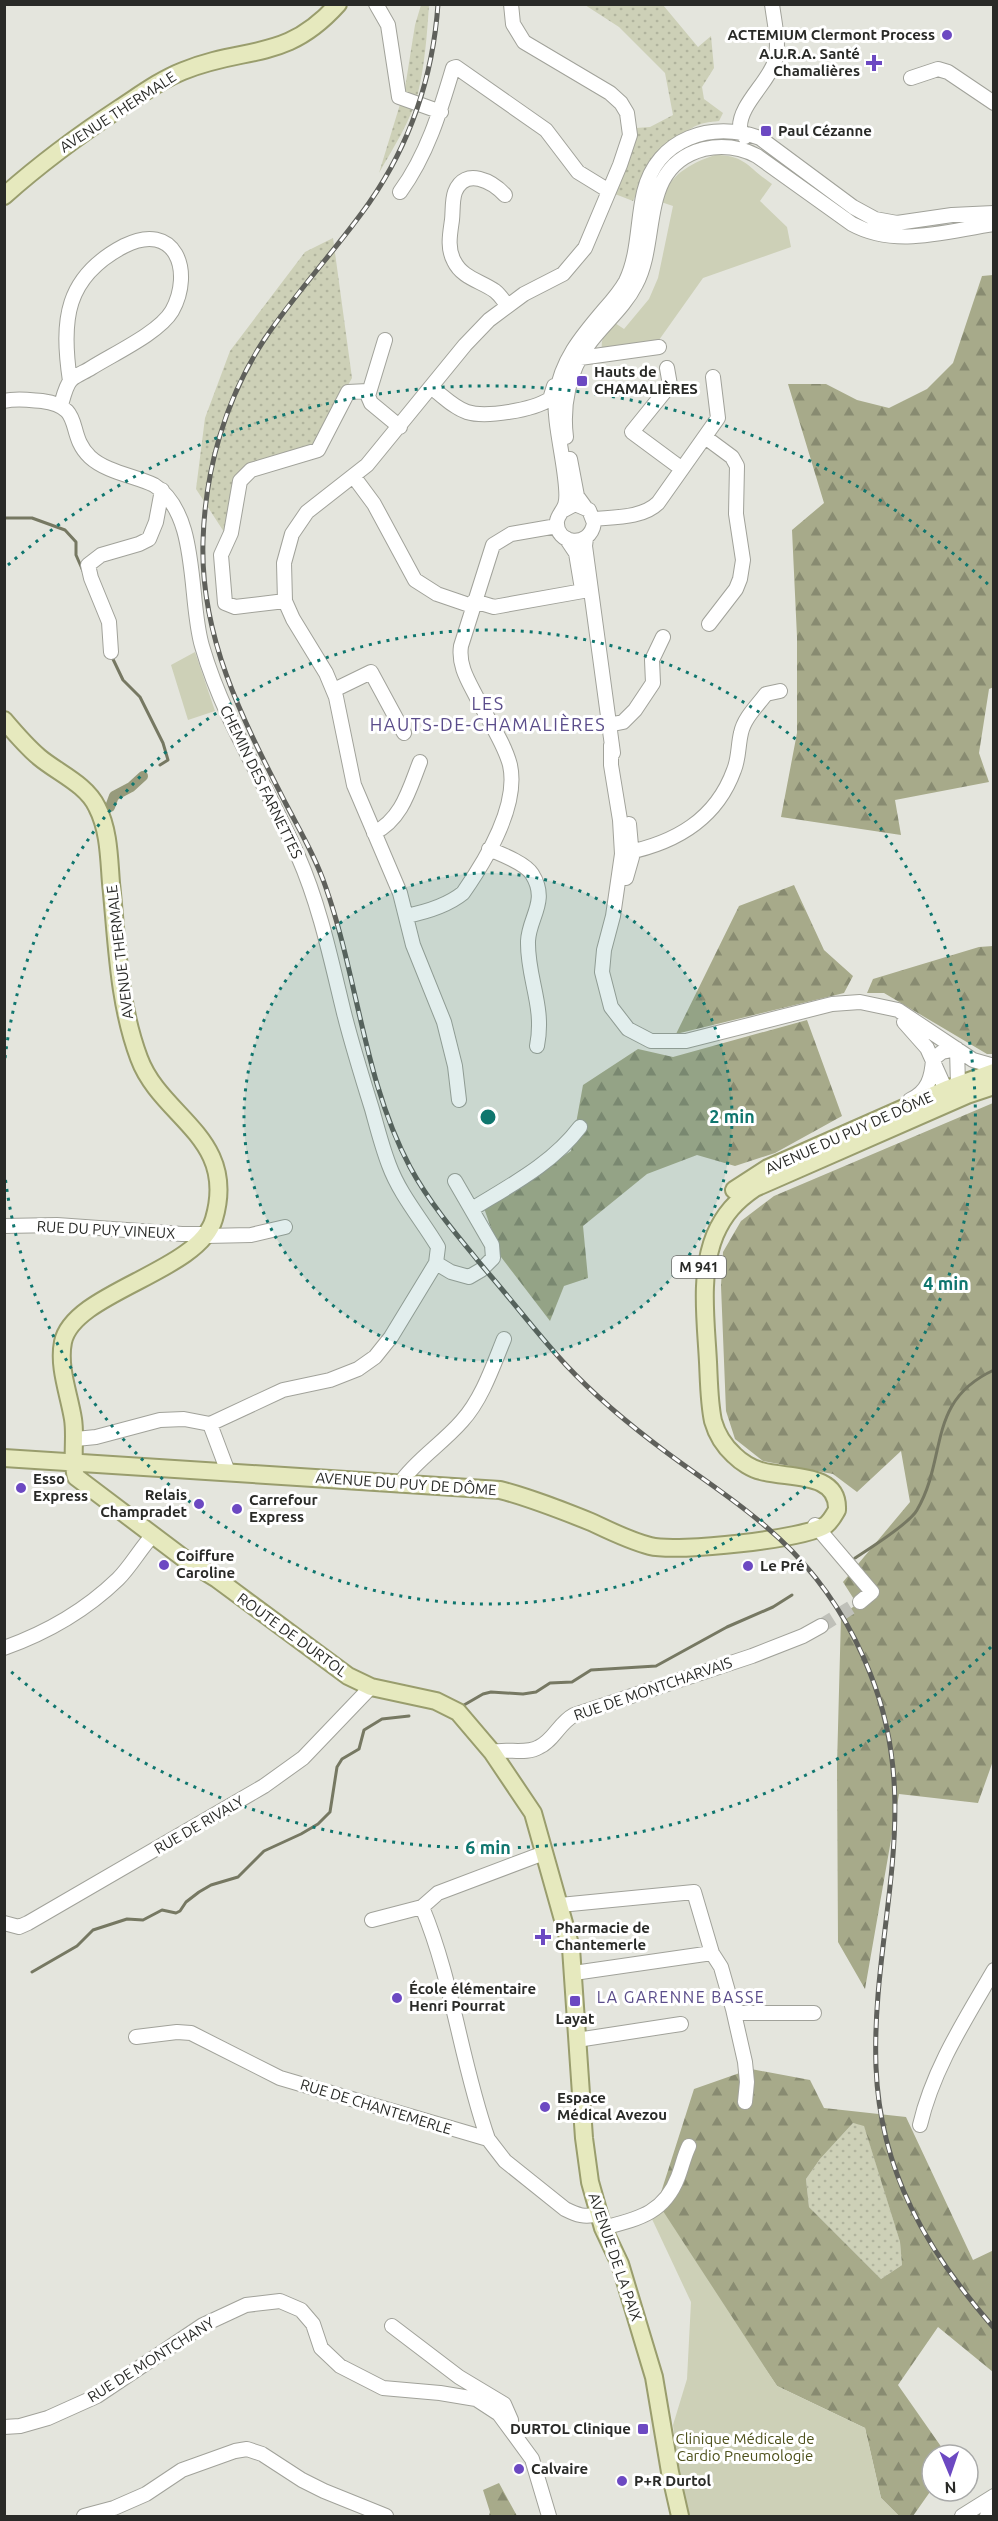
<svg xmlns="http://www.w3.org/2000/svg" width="998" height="2521" font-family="Ubuntu,sans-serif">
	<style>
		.grass { fill: url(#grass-dots) }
		.forest { fill: url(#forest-firs); fill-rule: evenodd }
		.garden { fill: #cdd0b7 }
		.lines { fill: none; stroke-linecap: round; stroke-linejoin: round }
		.stream { stroke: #767862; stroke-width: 3 }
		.canal { stroke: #979a7b; stroke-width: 10 }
		.minor-tunnel { stroke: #bfc0b9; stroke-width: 14; stroke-dasharray: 14 7; stroke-linecap: butt }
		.minor-casing { stroke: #a1a29a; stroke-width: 16 }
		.major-casing { stroke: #999d6d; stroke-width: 20 }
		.minor { stroke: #fff; stroke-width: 14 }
		.major { stroke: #e6e9be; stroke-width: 16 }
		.rail-casing { stroke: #5f605b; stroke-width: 5 }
		.rail { stroke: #fff; stroke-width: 3; stroke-dasharray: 9; stroke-linecap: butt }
		.ring { fill: none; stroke: #0f766e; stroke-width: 3; stroke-dasharray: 3 6 }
		.poi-dot { fill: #6c49c2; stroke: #fff; stroke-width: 2 }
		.labels { text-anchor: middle; stroke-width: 6; stroke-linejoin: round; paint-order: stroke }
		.shield { fill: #fff; stroke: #696a68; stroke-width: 1.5 }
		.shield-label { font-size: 14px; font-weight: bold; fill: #292a27 }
		.poi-label { font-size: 15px; font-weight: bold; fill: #292a27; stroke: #fff; text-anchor: start }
		.street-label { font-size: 15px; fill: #292a27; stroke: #fff }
		.park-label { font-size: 15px; fill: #4d501a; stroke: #fff }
		.neighbourhood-label { font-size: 16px; letter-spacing: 1.5px; fill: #5a4c8a; stroke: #fff }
		.quarter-label { font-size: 18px; letter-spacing: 1.5px; fill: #5a4c8a; stroke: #fff }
		.centre { fill: #0f766e; stroke: #fff; stroke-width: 3 }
		.ring-label { font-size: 18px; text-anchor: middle; font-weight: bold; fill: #0f766e; stroke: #fff; stroke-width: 6; stroke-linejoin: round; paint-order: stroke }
	</style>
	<defs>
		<pattern id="grass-dots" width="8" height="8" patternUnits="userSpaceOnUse" patternTransform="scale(1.5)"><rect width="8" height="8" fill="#cdd0b7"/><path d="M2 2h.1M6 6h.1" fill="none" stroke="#b0b39d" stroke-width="1.8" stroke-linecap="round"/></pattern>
		<pattern id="forest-firs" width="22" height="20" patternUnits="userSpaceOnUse" patternTransform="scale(1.5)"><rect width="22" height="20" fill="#a7aa8a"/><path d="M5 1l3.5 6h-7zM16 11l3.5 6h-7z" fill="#888b71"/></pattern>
	</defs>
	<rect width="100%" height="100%" fill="#e4e5dd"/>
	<!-- grass -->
	<path class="grass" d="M421 5H429C427 34 425 64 418 93 411 121 393 148 379 173L405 88 415 25Z
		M585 5H663L698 47 711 36 714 68 702 87 704 99 723 113 719 121C709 122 700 123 692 128 670 140 644 179 633 201L615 194 632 152 636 128 650 127 673 115 665 73 619 27Z
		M333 238 352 378 314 446 246 468 226 535 196 489 205 418 230 351 305 252Z
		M853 2123 864 2125 900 2242 902 2265 881 2279 809 2207 806 2179 820 2159Z"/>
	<!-- forest -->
	<path class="forest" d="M993 275 994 687 989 689 979 753 989 782 895 800 901 835 781 817 797 733V637L792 530 824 503 788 384H826L857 400 889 408 927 389 953 363 982 276Z
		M794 885 824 950 853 976 844 993 676 1034 739 906Z
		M993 946V1054H987L884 993H867L873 979 979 947Z
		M807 1020 842 1116 775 1153 735 1166 697 1155 647 1174 583 1226 588 1278 564 1286 550 1321 501 1257 484 1208 571 1151 583 1085 638 1049 673 1057Z
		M993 1103V1761L978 1803 899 1794 865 1989 838 1942 837 1765 841 1616 857 1604 843 1582 910 1502 901 1451 857 1492 833 1474 763 1461 735 1439 726 1411 721 1286 723 1252 741 1221 774 1196Z
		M751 2069 810 2080 824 2108 906 2117 973 2260 994 2250 993 2372 938 2327 898 2385 947 2455H932V2489L913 2516H899L881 2498 865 2428 777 2386 656 2208 694 2089ZM853 2123 864 2126 900 2242 902 2265 881 2279 809 2207 806 2179 820 2159Z
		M499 2483 517 2516H489L490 2512 483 2490Z"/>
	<!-- garden -->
	<path class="garden" d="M715 155C746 155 748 168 772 184L760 201 787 227 791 247 703 278 659 340 608 351 602 348C600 337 608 331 615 323L624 329 649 299 658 278 673 206 661 202C669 175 689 164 715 155Z
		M195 652 215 711 188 720 171 665Z
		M663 2211 777 2386 865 2428 881 2498 899 2516H688L683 2504 673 2425 687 2379 691 2302 652 2219Z"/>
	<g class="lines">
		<!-- stream -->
		<path class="stream" d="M4 518H32L65 530 76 542V555L83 571
			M111 655 123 680 140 697 163 743 168 760 160 765
			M855 1558C869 1549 910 1523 917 1510 948 1457 926 1401 994 1370
			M464 1705 483 1694 491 1692 523 1694 536 1692 550 1683 572 1682 591 1670 656 1666 727 1627 773 1607 792 1595
			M32 1972 77 1946 93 1930 127 1919 143 1920 162 1910 176 1913 180 1911 186 1902 199 1892 211 1885 238 1877 264 1851 301 1834 318 1824 330 1812 337 1767 342 1759 359 1749 364 1730 382 1719 409 1716"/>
		<!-- canal -->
		<path class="canal" d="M110 807 114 796 131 787 143 776"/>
		<!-- minor-tunnel -->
		<path class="minor-tunnel" d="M821 1626 860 1602"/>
		<defs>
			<path id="minor" d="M376 4 388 25 399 97 441 112
				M911 78 938 69 948 72 994 103
				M745 137 740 128C739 105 768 83 775 61 780 45 774 21 772 4
				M400 192C427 155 440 112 453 68L456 67 546 130 578 172 609 191
				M505 195C493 182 465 166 455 192 452 200 453 211 452 220 450 234 447 248 454 261 462 278 481 281 495 291 500 295 503 300 507 305
				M385 340 368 396 371 403 400 427
				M580 358 659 347
				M667 368 670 385 632 432 682 469
				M432 388C443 396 454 408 467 412 486 418 533 410 550 399L554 386
				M4 401C17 398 29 400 42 401 86 407 65 433 90 457 106 472 135 476 154 485 200 514 188 599 202 646 224 722 267 785 298 856 320 906 331 960 344 1013 352 1045 362 1077 372 1109 377 1127 382 1147 389 1165 400 1195 422 1220 438 1247L436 1263 391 1337 375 1357 358 1369 330 1380 283 1390 210 1424 184 1419 160 1420 96 1437 76 1439
				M61 405C63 398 66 385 71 380 76 375 85 372 91 368 113 354 159 333 172 311 194 271 175 220 124 246 65 277 61 320 70 381
				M566 437C562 405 569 371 588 345 603 324 624 308 636 284 660 239 638 166 704 149 723 145 740 147 757 156L852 224C896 248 946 231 994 224
				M705 437 732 457 737 466 736 514 743 560 740 579 736 589 709 624
				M570 459 577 496 585 507
				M354 477 374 504 415 580 437 594 472 606
				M562 511 575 504 589 510 594 523C590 549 555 545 557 521 558 515 563 511 565 505 572 488 552 423 556 396 561 361 581 337 604 310 612 301 620 292 626 281 639 254 637 222 644 192 657 138 712 120 760 138L853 207 875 219 897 223 952 215 994 213
				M594 519C614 517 643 518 658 503L718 418 713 377
				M566 538 576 553 582 589
				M586 538 585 546 613 753
				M285 601 235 607 225 603 221 555 231 533 240 481 251 470 318 450 348 392 368 391
				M474 601 494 607 583 591
				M111 652 109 622 91 578 88 565 101 555 139 544 149 539 156 522 162 490
				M334 690 371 672 404 733
				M608 725 623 722 635 710 653 683 652 660 663 637
				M611 745V765L620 820 622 854 613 916 604 950 602 972 611 1007 628 1029 651 1041H686L832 1004 860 1002 898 1010 973 1060 994 1066
				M374 833C402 819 409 790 420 762
				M489 849C501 854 525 863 532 874 549 901 529 917 528 941 527 978 545 1006 537 1046
				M625 853C675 843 716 820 734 770 739 758 738 745 741 733 744 718 757 706 766 694L780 691
				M626 878 632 857 629 824
				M406 916C426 912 447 906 463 893 486 860 519 806 510 765 504 742 488 720 477 698 469 682 458 666 461 646L493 545 511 534 557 526
				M904 1022 927 1048 945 1088 955 1092
				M459 1100 455 1066 444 1022 413 945 400 893 354 785 336 697 326 673 293 619 285 601 284 563 292 534 307 512 367 465 465 345 489 320 524 294 563 274 585 248 620 165 630 135 627 113 621 103 610 93 524 42 513 24 511 4
				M910 1100C928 1092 932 1077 933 1059L942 1052 957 1049 958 1085 954 1092
				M472 1209C511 1185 552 1164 580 1127
				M4 1226 57 1225 182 1234H208
				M206 1236 251 1235 285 1227
				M436 1263 451 1272 469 1277 481 1270 493 1258 492 1245 455 1181
				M210 1424 228 1472
				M400 1483C417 1459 442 1444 462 1421 482 1399 493 1366 504 1339
				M815 1525 872 1592 860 1602
				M4 1648C46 1633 86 1610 118 1579 131 1566 140 1549 153 1535
				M492 1752C507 1748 526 1755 539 1747 554 1740 559 1723 574 1715L752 1656 803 1636 821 1626
				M560 1905 694 1892 712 1953
				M422 1907C453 1981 461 2063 488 2139
				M372 1920 422 1907 438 1893 544 1853
				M4 1923 19 1927 28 1923 264 1786 303 1758 371 1687
				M574 1973 712 1953 721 1967 733 2009 741 2013H814
				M733 2009 745 2062 747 2082 745 2102
				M136 2037 177 2032 191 2033 280 2078 488 2139 505 2161 565 2209C577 2215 585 2218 598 2214
				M577 2040 681 2024
				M920 2125C933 2069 965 2020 994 1970
				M603 2228C637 2219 664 2214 678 2177 682 2167 684 2156 689 2146
				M392 2326 459 2377 504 2404 511 2420V2429
				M4 2427 20 2426 48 2418 97 2396 203 2325 246 2305 280 2301 301 2310 313 2324 321 2348 340 2366 383 2388 440 2393 476 2399 499 2414 532 2459 549 2516
				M84 2516 114 2508 146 2494 182 2470 235 2451 247 2449 262 2454 302 2480 324 2491 386 2516
				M962 2516 994 2496
				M987 2516 994 2508"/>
			<path id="major" d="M4 196C41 163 79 135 120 108 140 95 160 80 183 71 246 45 285 63 338 4
				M4 720C15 733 26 746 39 757 58 773 86 784 97 807 109 830 109 858 111 883 117 941 118 1002 139 1058 161 1118 238 1137 214 1219 199 1272 73 1292 63 1342 58 1367 69 1394 73 1419 76 1437 71 1461 76 1477L186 1560 217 1579 348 1676 371 1687 436 1701 458 1712 492 1752 533 1813 571 1948 584 2138 590 2182 603 2228 620 2264 654 2377 670 2472 680 2516
				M734 1190 768 1168 947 1089 994 1072
				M4 1458 500 1490C531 1498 561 1510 591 1522 610 1531 630 1541 650 1546 677 1553 805 1539 826 1525 831 1521 834 1515 837 1510 839 1471 787 1479 761 1471 752 1469 741 1462 734 1455 723 1445 717 1435 713 1421 709 1402 709 1381 708 1362 706 1322 699 1274 715 1235 724 1214 736 1201 755 1188L967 1095 994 1086"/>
		</defs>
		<!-- minor casing -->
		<use href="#minor" class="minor-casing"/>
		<!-- major casing -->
		<use href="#major" class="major-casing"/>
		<!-- minor -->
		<use href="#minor" class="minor"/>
		<!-- major -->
		<use href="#major" class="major"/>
		<defs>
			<path id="rail" d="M438 4C433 76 410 144 369 203 336 250 296 292 264 340 225 399 205 471 203 541 200 638 243 720 286 804 300 831 316 858 326 888 358 979 364 1081 410 1167 431 1206 461 1240 489 1274 515 1304 539 1336 566 1365 596 1397 631 1426 666 1452 709 1484 754 1512 792 1551 826 1586 852 1627 870 1673 925 1809 871 1930 876 2067 880 2172 927 2251 994 2328"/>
		</defs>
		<!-- rail casing -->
		<use href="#rail" class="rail-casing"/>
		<!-- rail -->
		<use href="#rail" class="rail"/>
	</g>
	<!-- distance rings -->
	<circle cx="488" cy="1117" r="244" fill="#0f766e" fill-opacity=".12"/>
	<g class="ring">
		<circle cx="488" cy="1117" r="244"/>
		<path d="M5 1058A487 487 0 1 1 5 1176"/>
		<path d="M991 1647A731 731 0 0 1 8 1669M8 565A731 731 0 0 1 991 587"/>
	</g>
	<!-- markers -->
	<g class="poi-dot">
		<circle cx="947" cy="35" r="6"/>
		<path d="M871 54h6v6h6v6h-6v6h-6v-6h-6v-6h6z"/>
		<rect x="760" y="125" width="12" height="12" rx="3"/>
		<rect x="576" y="375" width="12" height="12" rx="3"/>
		<circle cx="21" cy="1488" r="6"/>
		<circle cx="199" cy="1504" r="6"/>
		<circle cx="237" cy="1509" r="6"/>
		<circle cx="164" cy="1565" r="6"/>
		<circle cx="748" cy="1566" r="6"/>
		<path d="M540 1928h6v6h6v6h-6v6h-6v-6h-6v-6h6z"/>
		<circle cx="397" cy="1998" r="6"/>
		<rect x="569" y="1995" width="12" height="12" rx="3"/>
		<circle cx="545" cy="2107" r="6"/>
		<rect x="637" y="2423" width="12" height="12" rx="3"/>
		<circle cx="519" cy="2469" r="6"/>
		<circle cx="622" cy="2481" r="6"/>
	</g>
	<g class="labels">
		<!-- shield labels -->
		<rect class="shield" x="672" y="1256" width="54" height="22" rx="4.5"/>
		<g class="shield-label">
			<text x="699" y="1272">M 941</text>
		</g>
		<!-- poi labels -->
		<g class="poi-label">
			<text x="935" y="40" text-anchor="end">ACTEMIUM Clermont Process</text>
			<text x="860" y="59" text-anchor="end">A.U.R.A. Santé<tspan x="860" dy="17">Chamalières</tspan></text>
			<text x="778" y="136">Paul Cézanne</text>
			<text x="594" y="377">Hauts de<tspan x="594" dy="17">CHAMALIÈRES</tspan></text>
			<text x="33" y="1484">Esso<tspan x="33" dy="17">Express</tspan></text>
			<text x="187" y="1500" text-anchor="end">Relais<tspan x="187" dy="17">Champradet</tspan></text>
			<text x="249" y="1505">Carrefour<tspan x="249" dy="17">Express</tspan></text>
			<text x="176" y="1561">Coiffure<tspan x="176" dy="17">Caroline</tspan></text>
			<text x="760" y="1571">Le Pré</text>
			<text x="555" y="1933">Pharmacie de<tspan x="555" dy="17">Chantemerle</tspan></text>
			<text x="409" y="1994">École élémentaire<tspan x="409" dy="17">Henri Pourrat</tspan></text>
			<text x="575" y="2024" text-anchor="middle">Layat</text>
			<text x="557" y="2103">Espace<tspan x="557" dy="17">Médical Avezou</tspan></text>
			<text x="631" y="2434" text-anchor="end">DURTOL Clinique</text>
			<text x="531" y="2474">Calvaire</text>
			<text x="634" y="2486">P+R Durtol</text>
		</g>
		<!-- street labels -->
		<g class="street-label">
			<text transform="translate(118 112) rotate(-33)" y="5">AVENUE THERMALE</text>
			<text transform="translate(261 782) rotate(64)" y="5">CHEMIN DES FARNETTES</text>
			<text transform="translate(120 952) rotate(-97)" y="5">AVENUE THERMALE</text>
			<text transform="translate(849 1133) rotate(-24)" y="5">AVENUE DU PUY DE DÔME</text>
			<text transform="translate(106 1230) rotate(3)" y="5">RUE DU PUY VINEUX</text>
			<text transform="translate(406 1484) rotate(4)" y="5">AVENUE DU PUY DE DÔME</text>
			<text transform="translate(292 1635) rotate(36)" y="5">ROUTE DE DURTOL</text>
			<text transform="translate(653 1689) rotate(-19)" y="5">RUE DE MONTCHARVAIS</text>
			<text transform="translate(199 1825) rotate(-30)" y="5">RUE DE RIVALY</text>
			<text transform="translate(376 2107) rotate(17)" y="5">RUE DE CHANTEMERLE</text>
			<text transform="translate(615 2257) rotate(71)" y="5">AVENUE DE LA PAIX</text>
			<text transform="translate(151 2360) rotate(-32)" y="5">RUE DE MONTCHANY</text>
		</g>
		<!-- park labels -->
		<g class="park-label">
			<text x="745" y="2444">Clinique Médicale de<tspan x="745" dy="17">Cardio Pneumologie</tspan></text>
		</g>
		<!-- neighbourhood labels -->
		<g class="neighbourhood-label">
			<text x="681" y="2003">LA GARENNE BASSE</text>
		</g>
		<!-- quarter labels -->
		<g class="quarter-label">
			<text x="488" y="710">LES<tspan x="488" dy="21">HAUTS-DE-CHAMALIÈRES</tspan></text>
		</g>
	</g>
	<circle cx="488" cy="1117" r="9" class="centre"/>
	<g class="ring-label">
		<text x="732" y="1123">2 min</text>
		<text x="946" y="1290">4 min</text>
		<text x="488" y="1854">6 min</text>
	</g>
	<!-- border -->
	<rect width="998" height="2521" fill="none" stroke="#292a27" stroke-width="12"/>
	<!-- north arrow -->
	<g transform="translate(950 2473) rotate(178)"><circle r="28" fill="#ffffff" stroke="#a9aaa9" stroke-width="1.5"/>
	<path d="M0-4.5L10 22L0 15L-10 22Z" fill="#6c49c2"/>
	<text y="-9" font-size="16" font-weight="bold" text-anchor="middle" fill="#292a27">N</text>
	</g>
</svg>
